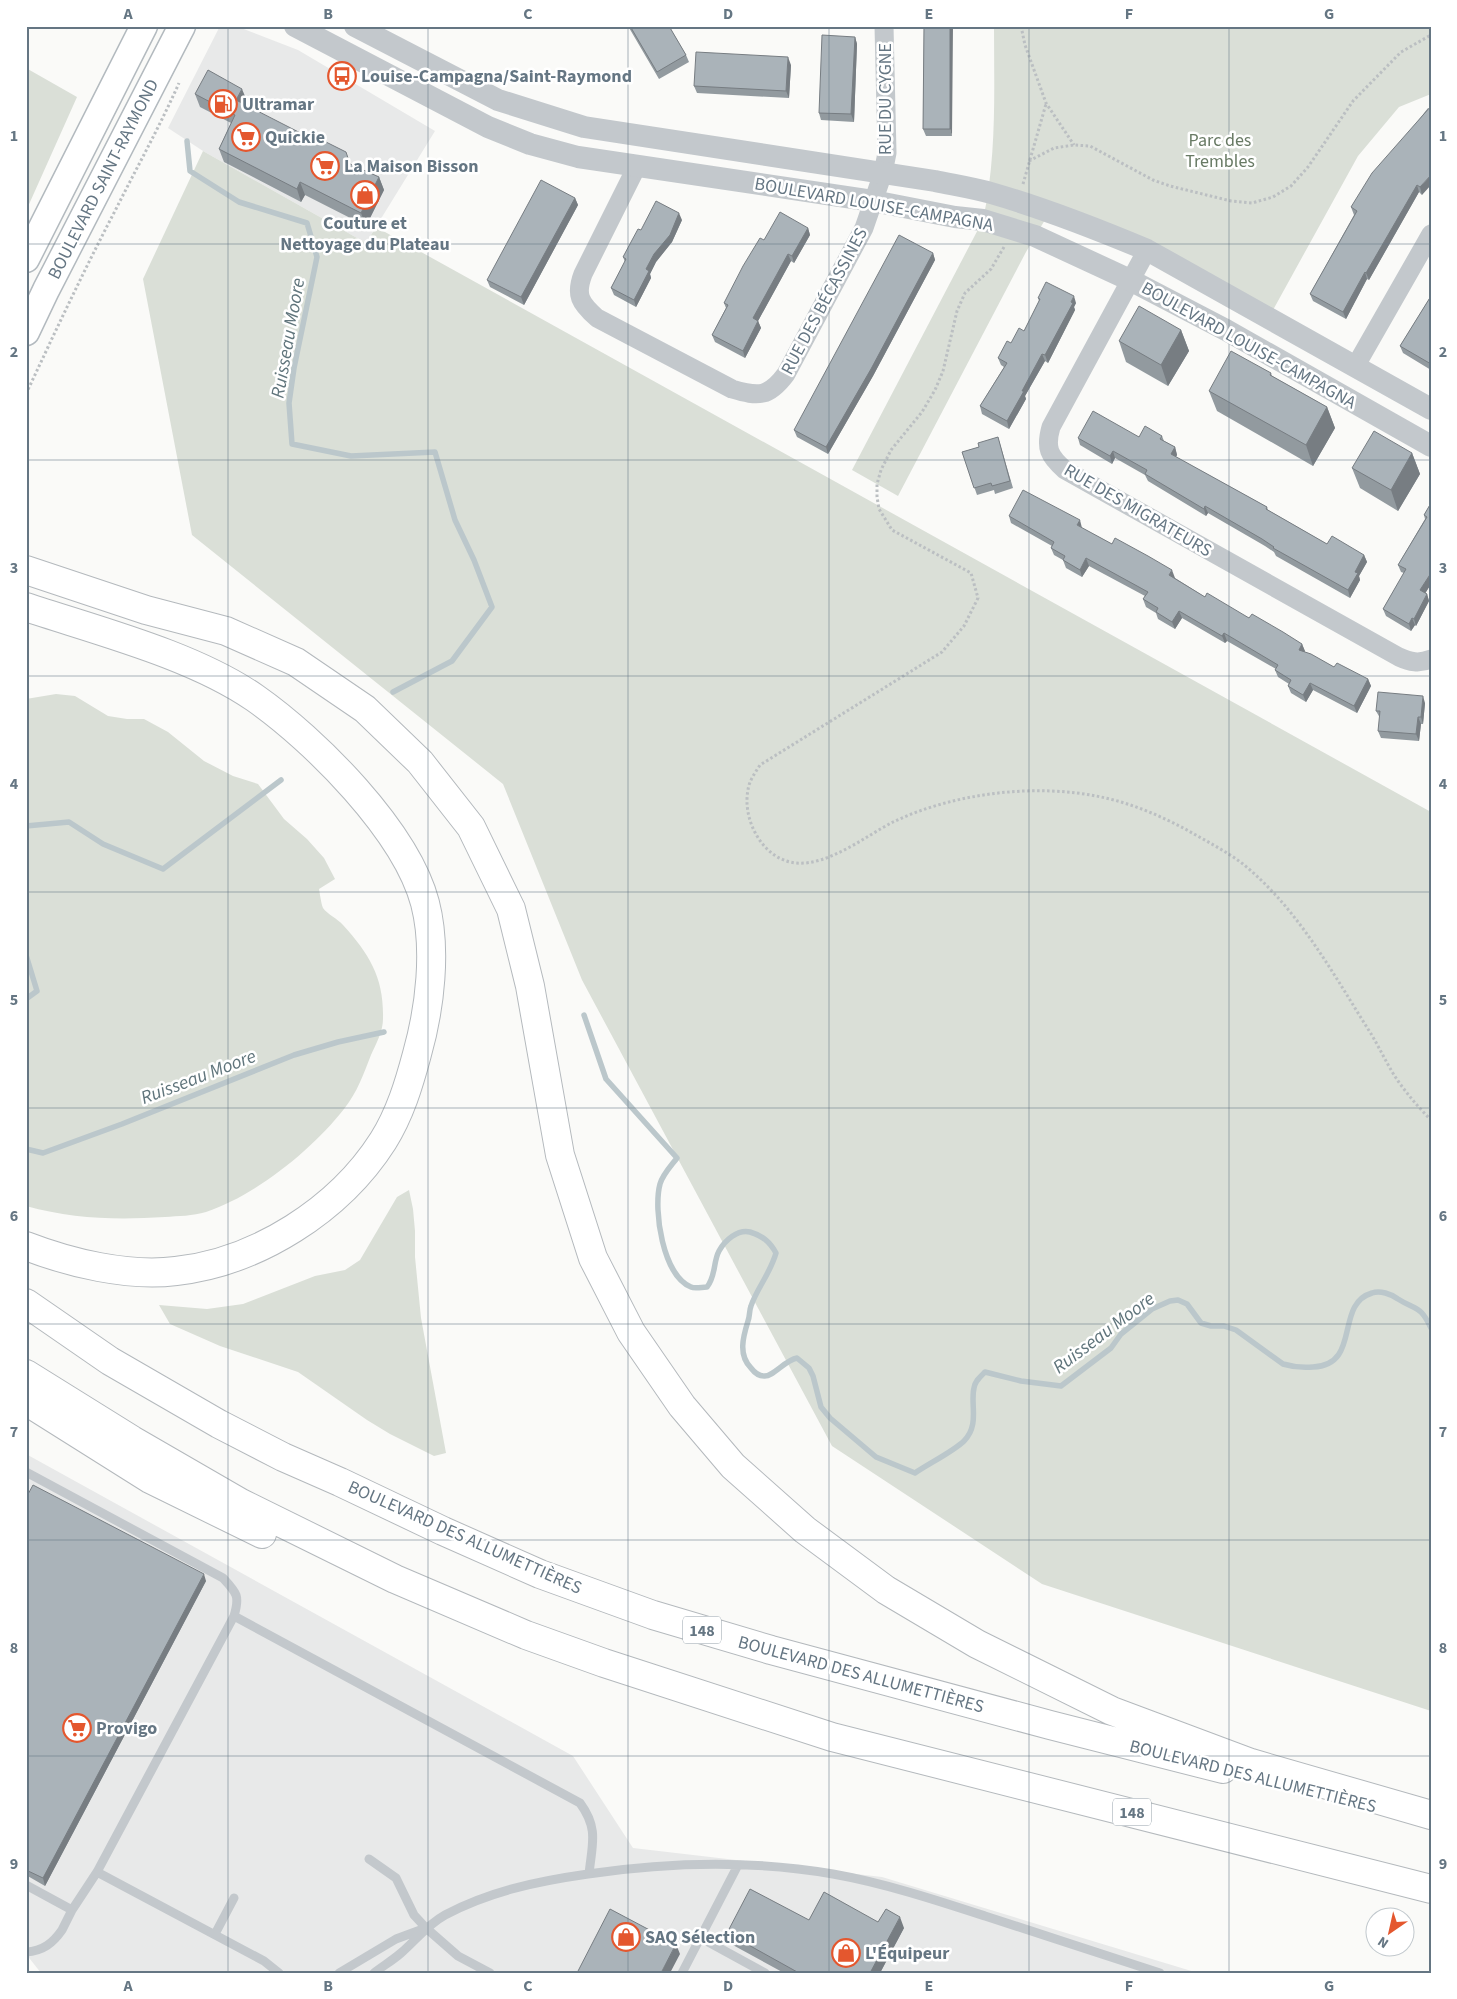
<svg xmlns="http://www.w3.org/2000/svg" width="1457" height="1999" font-family="'Source Sans 3',sans-serif">
	<style>
		.built { fill: #e8e9e9 }
		.green { fill: #dadfd7 }
		.lines { fill: none; stroke-linecap: round; stroke-linejoin: round }
		.stream { stroke: #bbc7cb; stroke-width: 5.5 }
		.secondary-casing { stroke: #b3babf; stroke-width: 29 }
		.trunk-casing { stroke: #b4b9bd; stroke-width: 30 }
		.path { stroke: #bbbfc2; stroke-width: 3; stroke-dasharray: 2.5 2.5; stroke-linecap: butt }
		.service { stroke: #c3c8cc; stroke-width: 9 }
		.minor { stroke: #c3c8cc; stroke-width: 19 }
		.tertiary { stroke: #c3c8cc; stroke-width: 22 }
		.secondary { stroke: #fff; stroke-width: 26 }
		.trunk { stroke: #fff; stroke-width: 28 }
		.wall { fill: #929a9f }
		.shaded-wall { fill: #777d82 }
		.building { fill: #aab3b9; stroke: #777d82 }
		.grid { fill: none; stroke: #657683; stroke-width: 1; stroke-opacity: 0.55 }
		.labels { text-anchor: middle; stroke-width: 5; stroke-linejoin: round; paint-order: stroke }
		.shield { fill: #fff; stroke: #939fa8; stroke-width: 1 }
		.shield-label { font-size: 16px; font-weight: bold; fill: #657683 }
		.poi-label { font-size: 18px; font-weight: bold; fill: #657683; stroke: #fff; text-anchor: start }
		.street-label { font-size: 18px; fill: #657683; stroke: #fff }
		.park-label { font-size: 18px; fill: #687a64; stroke: #fff }
		.water-label { font-size: 19px; font-style: italic; fill: #60757c; stroke: #fff }
		.neatline { fill: none; stroke: #657683; stroke-width: 2 }
		.grid-label { font-size: 16px; text-anchor: middle; font-weight: bold; fill: #657683 }
	</style>
	<rect width="100%" height="100%" fill="#fafaf8"/>
	<!-- built -->
	<path class="built" d="M220 26H236L298 50 435 131 366 243 203 151 168 128Z
		M26 1454 573 1756 633 1848 882 1877 1198 1973H41L26 1954Z"/>
	<!-- green -->
	<path class="green" d="M994 26H1431V94L1399 107 1358 156 1268 319 1049 213 1026 252 898 496 852 470 983 220C997 156 994 91 994 26Z
		M26 68 77 97 26 211Z
		M203 151 366 243 376 227 1431 812V1711L1042 1584 832 1446 582 980 503 784 192 535 143 279Z
		M56 694 75 696 108 716 127 719H144L168 732 204 761 233 776 258 784 284 819 307 839 324 858 335 879 319 889C320 894 321 903 323 908 327 914 338 919 343 925 370 955 384 978 383 1019 383 1031 376 1044 371 1055 364 1073 357 1093 344 1109 312 1150 256 1195 206 1212 193 1216 178 1216 165 1217 116 1220 73 1219 26 1206V699Z
		M409 1190 413 1209 415 1231V1257L421 1318 446 1453 434 1456 390 1434 367 1420 298 1372 220 1346 170 1324 159 1305 207 1309 243 1304 315 1276 345 1270 360 1260 397 1197Z"/>
	<g class="lines">
		<!-- stream -->
		<path class="stream" d="M187 141 190 171 239 202 307 223 317 257 294 368 289 403 292 444 351 456 435 452 455 520 474 560 492 607 452 661 393 692
			M26 826 69 822 103 844 163 869 281 780
			M26 955 37 991 26 999
			M584 1015 606 1079 677 1158C671 1166 663 1174 660 1184 653 1210 663 1276 691 1287 695 1289 702 1287 707 1287 716 1276 713 1262 719 1251 725 1240 738 1229 750 1232 763 1236 770 1242 776 1253 770 1274 757 1288 751 1306 749 1311 750 1316 748 1321 743 1337 738 1355 751 1368 754 1372 759 1376 764 1376 773 1377 785 1360 797 1358L809 1368 813 1376 821 1407 830 1418 876 1457 915 1473C928 1464 954 1451 964 1441 980 1425 970 1404 974 1388 975 1381 980 1377 985 1372L1021 1381 1061 1386 1111 1348 1121 1334 1152 1309 1170 1301 1178 1300 1187 1304 1201 1323 1211 1326H1224L1236 1330 1283 1364C1293 1367 1302 1368 1313 1367 1362 1365 1334 1304 1372 1293 1380 1290 1391 1294 1398 1299 1417 1311 1420 1305 1431 1328
			M26 1149 43 1153 122 1124 294 1055 338 1042 384 1032"/>
		<defs>
			<path id="secondary" d="M26 259 144 26
				M26 332 46 290 182 26"/>
			<path id="trunk" d="M26 570 146 610 226 631 296 662 365 709 420 762 471 827 511 909 530 986 560 1155 593 1258 631 1332 682 1406 733 1466 805 1530 886 1590 977 1644 1112 1711 1251 1763 1431 1815
				M26 607C98 631 193 655 255 698 315 740 406 831 425 903 437 949 430 1008 417 1054 409 1084 400 1114 383 1141 339 1210 257 1262 176 1271 128 1277 70 1263 26 1246
				M26 1303 110 1361 219 1424 283 1457 340 1482 443 1531 540 1574 653 1615 771 1650 1050 1725 1223 1769
				M26 1374 132 1440 241 1503 395 1579 526 1635 604 1663 832 1737 1431 1889
				M26 1401 150 1479 262 1534"/>
		</defs>
		<!-- secondary casing -->
		<use href="#secondary" class="secondary-casing"/>
		<!-- trunk casing -->
		<use href="#trunk" class="trunk-casing"/>
		<!-- path -->
		<path class="path" d="M1021 26 1025 45 1046 103 1074 145
			M1029 161 1054 148 1074 145 1090 146 1153 180 1170 186 1231 201 1252 203 1273 197 1291 186 1308 167 1353 101 1401 52 1431 35
			M1023 184 1046 104
			M1004 247 991 269 965 293 957 311 943 371 935 390 922 412 891 450 881 470 877 484V497L879 509 892 530 971 573 978 598 964 626 942 652 760 765C755 773 749 781 748 790 742 820 763 860 796 863 828 866 866 836 893 822 954 793 1035 783 1101 797 1131 803 1161 816 1187 830 1206 841 1226 851 1243 864 1297 908 1331 970 1368 1029 1379 1046 1387 1065 1398 1081 1408 1095 1419 1108 1431 1120
			M26 394C55 332 84 270 116 209 137 167 160 126 179 83"/>
		<!-- service -->
		<path class="service" d="M26 1472 223 1578C237 1593 240 1596 234 1616L97 1872 72 1910 62 1930C53 1943 43 1951 26 1952
			M234 1616 580 1803C599 1829 592 1844 589 1874
			M369 1859 396 1878 414 1915 426 1928 458 1956 490 1973
			M97 1872 264 1961 279 1973
			M26 1885 72 1910
			M215 1934 234 1898
			M701 1938 765 1973
			M339 1973 396 1939 423 1929
			M374 1973C383 1966 393 1960 401 1953 416 1940 427 1925 445 1915 490 1891 539 1881 588 1874 670 1862 752 1860 833 1874 884 1883 936 1900 985 1916 1043 1935 1102 1954 1160 1973
			M682 1973 738 1865"/>
		<!-- minor -->
		<path class="minor" d="M637 166 583 274C575 295 580 303 597 318L732 389C759 397 769 397 786 374L864 228 883 173 887 153 884 26
			M1147 250 1051 427C1045 448 1049 456 1065 470L1399 657C1410 662 1419 664 1431 659
			M1355 367 1431 234"/>
		<!-- tertiary -->
		<path class="tertiary" d="M295 26 488 127 530 144 578 157 873 201 955 217 983 220 1035 236 1130 280 1226 330 1431 446
			M355 26 498 100 584 127 935 181C954 185 973 188 991 193 1043 208 1097 229 1147 250L1431 409"/>
		<!-- secondary -->
		<use href="#secondary" class="secondary"/>
		<!-- trunk -->
		<use href="#trunk" class="trunk"/>
	</g>
	<!-- wall -->
	<path class="wall" d="M628 26H669L686 55 689 62 659 79Z
		M924 26 952 136H926L923 129Z
		M855 37 857 44 854 122 821 120 819 113Z
		M791 65 789 98 697 93 694 86Z
		M195 94 247 101 245 105 350 164 379 177 384 190 366 226 305 195 301 202 224 162 219 149 231 123 200 107Z
		M1428 108 1422 195 1419 192 1369 280 1367 279 1346 319 1313 301 1310 294 1354 215 1351 207Z
		M575 198 578 205 524 305 490 287 487 280Z
		M682 220 672 242 656 262 650 274 651 278 636 307 614 295 611 288 625 262 623 257 641 230Z
		M808 228 810 235 794 263 791 261 758 321 761 328 745 358 715 342 712 335 726 308 724 303 764 240Z
		M933 253 935 260 873 376 828 454 797 437 794 430Z
		M1431 296V370L1403 353 1400 346Z
		M1038 298 1076 303 1074 307 1075 310 1048 363 1045 361 1025 396 1026 399 1009 429 982 414 980 406 1004 367 1001 365 998 358 1024 331 1039 301Z
		M1181 330 1189 351 1168 386 1126 362 1119 341Z
		M1271 373 1272 376 1327 407 1335 428 1313 466 1217 411 1209 391Z
		M1162 436 1164 441 1175 447 1177 455 1176 457 1267 507 1268 510 1327 544 1364 555 1367 562 1359 576 1360 580 1350 598 1276 556 1274 552 1265 546 1208 513 1206 516 1148 481 1145 475 1115 458 1112 464 1080 445 1078 438Z
		M998 437 1013 488 995 494 994 490 977 495 962 452 979 447Z
		M1412 453 1420 474 1398 511 1360 488 1352 468Z
		M1431 503V584L1425 593 1427 594 1429 601 1416 626 1415 625 1411 631 1386 616 1383 609 1404 573 1401 572 1398 565 1425 519 1424 515Z
		M1009 516 1082 528 1175 578 1205 597 1249 618 1302 644 1305 652 1334 667 1368 679 1371 686 1357 713 1313 690 1306 702 1291 693 1288 686 1289 684 1278 677 1275 670 1276 669 1227 641 1225 643 1182 618 1175 629 1158 619 1156 613 1146 607 1143 599 1145 596 1089 566 1082 577 1066 568 1063 560 1054 555 1051 548 1052 546 1011 523Z
		M1425 703 1423 724H1421L1419 741 1381 738 1378 731 1380 718 1376 711Z
		M26 1498 206 1581 45 1886 26 1875Z
		M809 1920 878 1922 904 1928 880 1973H784L731 1944 727 1933Z"/>
	<!-- shaded-wall -->
	<path class="shaded-wall" d="M950 26H953L952 136 950 129Z
		M855 37 857 44 854 122 851 114Z
		M788 57 791 65 789 98 786 91Z
		M242 89 247 101 241 113 236 100Z
		M1431 175V185L1422 195 1420 187Z
		M379 177 384 190 366 226 361 213Z
		M300 182 305 195 301 202 297 189Z
		M1417 185 1419 192 1369 280 1366 273Z
		M575 198 578 205 524 305 521 297Z
		M679 213 682 220 672 242 656 262 650 274 651 278 636 307 634 300 646 269 654 254Z
		M808 228 810 235 794 263 792 256Z
		M933 253 935 260 873 376 828 454 826 447Z
		M788 254 791 261 758 321 761 328 745 358 743 351 753 318Z
		M1365 272 1367 279 1346 319 1343 312Z
		M1074 296 1076 303 1074 307 1075 310 1048 363 1045 355Z
		M1181 330 1189 351 1168 386 1161 365Z
		M1042 354 1045 361 1025 396 1026 399 1009 429 1007 421 1022 391Z
		M1327 407 1335 428 1313 466 1306 445Z
		M1175 447 1177 455 1173 461 1171 454Z
		M1113 451 1115 458 1112 464 1110 456Z
		M1412 453 1420 474 1398 511 1391 490Z
		M1205 506 1208 513 1206 516 1204 509Z
		M1080 520 1082 528 1077 525Z
		M1364 555 1367 562 1359 576 1360 580 1350 598 1348 590 1355 572Z
		M1086 558 1089 566 1082 577 1080 570Z
		M1172 570 1175 578 1172 582 1169 575Z
		M1431 573V584L1423 597 1420 590Z
		M1427 594 1429 601 1416 626 1414 619Z
		M1179 611 1182 618 1175 629 1172 622Z
		M1412 618 1415 625 1411 631 1409 624Z
		M1224 633 1227 641 1225 643 1222 636Z
		M1302 644 1305 651 1301 658 1299 650Z
		M1368 679 1371 686 1357 713 1354 706Z
		M1310 683 1313 690 1306 702 1303 695Z
		M1423 696 1425 703 1423 724 1421 717Z
		M1418 717 1421 724 1419 741 1416 734Z
		M204 1574 206 1581 45 1886 43 1878Z
		M900 1917 904 1928 880 1973H870Z
		M676 1944 680 1954 670 1973H661Z"/>
	<!-- building -->
	<path class="building" d="M630 26H669L686 55 657 72Z
		M924 26H950V129H923Z
		M822 35 855 37 851 114 819 113Z
		M696 52 788 57 786 91 694 86Z
		M208 70 242 89 236 100 320 143 326 142 346 152 350 164 379 177 361 213 300 182 297 189 219 149 235 115 195 94Z
		M1431 106V175L1420 187 1417 185 1366 273 1365 272 1343 312 1310 294 1357 211 1351 207 1372 173Z
		M541 180 575 198 521 297 487 280Z
		M656 201 679 213 670 235 654 254 646 269 649 271 634 300 611 288 626 259 623 257 631 242 638 229 641 230Z
		M780 212 808 228 792 256 788 254 753 318 758 321 743 351 712 335 728 305 724 303 743 266 760 238 764 240Z
		M899 235 933 253 871 369 826 447 794 430Z
		M1046 282 1074 296 1071 302 1073 303 1045 355 1042 354 1022 391H1024L1007 421 980 406 1007 363 998 358 1007 341 1011 343 1019 328 1024 331 1040 299 1038 298Z
		M1431 296V364L1400 346Z
		M1139 306 1181 330 1161 365 1119 341Z
		M1231 351 1271 373 1270 375 1327 407 1306 445 1209 391Z
		M1093 411 1139 437 1145 426 1162 436 1160 439 1175 447 1171 454 1267 507 1266 509 1327 544 1332 536 1364 555 1355 572 1358 573 1348 590 1273 548 1274 547 1262 539 1205 506 1204 509 1145 474 1147 470 1113 451 1110 456 1078 438Z
		M1374 431 1412 453 1391 490 1352 468Z
		M998 437 1010 481 992 486 991 483 974 488 962 452 979 447 978 443Z
		M1023 490 1080 520 1077 525 1112 544 1115 538 1148 556 1172 570 1169 575 1205 597 1207 593 1249 618 1252 614 1283 632 1302 644 1299 650 1311 654 1334 667 1337 663 1368 679 1354 706 1310 683 1303 695 1288 686 1291 680 1275 670 1278 665 1224 633 1222 636 1179 611 1172 622 1156 612 1158 608 1143 599 1148 592 1086 558 1080 570 1063 560 1065 556 1051 548 1054 542 1009 516Z
		M1431 503V573L1420 590 1427 594 1414 619 1412 618 1409 624 1383 609 1406 569 1398 565 1427 517 1424 515Z
		M1378 692 1423 696 1421 717H1418L1416 734 1378 731 1380 711H1376Z
		M33 1485 204 1574 43 1878 26 1870V1498Z
		M750 1889 809 1920 824 1892 878 1922 886 1909 900 1917 870 1973H799L727 1933Z
		M610 1909 676 1944 661 1973H577Z"/>
	<!-- grid -->
	<path class="grid" d="M228 26V1973M428 26V1973M628 26V1973M829 26V1973M1029 26V1973M1229 26V1973M26 244H1431M26 460H1431M26 676H1431M26 892H1431M26 1108H1431M26 1324H1431M26 1540H1431M26 1756H1431"/>
	<!-- icons -->
	<defs>
		<symbol id="bus-ring" viewBox="-11 -11 22 22"><circle r="9.5" fill="#fff" stroke="#e4572e" stroke-width="1.5"/><path d="M-5-6H5V4H4V6H2V4H-2V6H-4V4H-5ZM-3.5-4V0h7V-4ZM-3.5 1.2v1.5H-2V1.2ZM2 1.2v1.5H3.5V1.2Z" fill="#e4572e"/></symbol>
		<symbol id="fuel-ring" viewBox="-11 -11 22 22"><circle r="9.5" fill="#fff" stroke="#e4572e" stroke-width="1.5"/><path d="M-5.5-6h7V0h2V4h1.3V-2.5L3-4.5l.8-.8L6-3V5H2.5V1h-1V6h-7ZM-4.2-4.7v3.2H.2V-4.7Z" fill="#e4572e"/></symbol>
		<symbol id="supermarket-ring" viewBox="-11 -11 22 22"><circle r="9.5" fill="#fff" stroke="#e4572e" stroke-width="1.5"/><path d="M-6-5.5h2.5l.6 2H6L4.5 2H-2.5L-4.4-4H-6ZM-1.5 3.2a1.3 1.3 0 1 0 .1 0ZM3 3.2a1.3 1.3 0 1 0 .1 0Z" fill="#e4572e"/></symbol>
		<symbol id="shop-ring" viewBox="-11 -11 22 22"><circle r="9.5" fill="#fff" stroke="#e4572e" stroke-width="1.5"/><path d="M-5-2.5h2.3a2.7 3.5 0 0 1 5.4 0H5L5.5 6h-11ZM-1.5-2.5h3a1.5 2.3 0 0 0-3 0Z" fill="#e4572e"/></symbol>
	</defs>
	<g fill-rule="evenodd">
		<use href="#bus-ring" x="326" y="60" width="32" height="32"/>
		<use href="#fuel-ring" x="207" y="88" width="32" height="32"/>
		<use href="#supermarket-ring" x="230" y="121" width="32" height="32"/>
		<use href="#supermarket-ring" x="309" y="150" width="32" height="32"/>
		<use href="#shop-ring" x="349" y="179" width="32" height="32"/>
		<use href="#supermarket-ring" x="61" y="1712" width="32" height="32"/>
		<use href="#shop-ring" x="610" y="1921" width="32" height="32"/>
		<use href="#shop-ring" x="830" y="1937" width="32" height="32"/>
	</g>
	<g class="labels">
		<!-- shield labels -->
		<g class="shield">
			<rect x="683" y="1616.5" width="38" height="27" rx="4"/>
			<rect x="1113" y="1798.5" width="38" height="27" rx="4"/>
		</g>
		<g class="shield-label">
			<text x="702" y="1636">148</text>
			<text x="1132" y="1818">148</text>
		</g>
		<!-- poi labels -->
		<g class="poi-label">
			<text x="361" y="82">Louise-Campagna/Saint-Raymond</text>
			<text x="242" y="110">Ultramar</text>
			<text x="265" y="143">Quickie</text>
			<text x="344" y="172">La Maison Bisson</text>
			<text x="365" y="229" text-anchor="middle">Couture et<tspan x="365" dy="21">Nettoyage du Plateau</tspan></text>
			<text x="96" y="1734">Provigo</text>
			<text x="645" y="1943">SAQ Sélection</text>
			<text x="865" y="1959">L'Équipeur</text>
		</g>
		<!-- street labels -->
		<g class="street-label">
			<text transform="translate(885 99) rotate(-90)" y="6">RUE DU CYGNE</text>
			<text transform="translate(103 179) rotate(-63)" y="6">BOULEVARD SAINT-RAYMOND</text>
			<text transform="translate(874 204) rotate(10)" y="6">BOULEVARD LOUISE-CAMPAGNA</text>
			<text transform="translate(824 301) rotate(-62)" y="6">RUE DES BÉCASSINES</text>
			<text transform="translate(1249 345) rotate(29)" y="6">BOULEVARD LOUISE-CAMPAGNA</text>
			<text transform="translate(1138 510) rotate(30)" y="6">RUE DES MIGRATEURS</text>
			<text transform="translate(465 1537) rotate(24)" y="6">BOULEVARD DES ALLUMETTIÈRES</text>
			<text transform="translate(861 1674) rotate(15)" y="6">BOULEVARD DES ALLUMETTIÈRES</text>
			<text transform="translate(1253 1776) rotate(14)" y="6">BOULEVARD DES ALLUMETTIÈRES</text>
		</g>
		<!-- park labels -->
		<g class="park-label">
			<text x="1220" y="146">Parc des<tspan x="1220" dy="21">Trembles</tspan></text>
		</g>
		<!-- water labels -->
		<g class="water-label">
			<text transform="translate(287 338) rotate(-80)" y="7">Ruisseau Moore</text>
			<text transform="translate(198 1076) rotate(-21)" y="7">Ruisseau Moore</text>
			<text transform="translate(1103 1332) rotate(-37)" y="7">Ruisseau Moore</text>
		</g>
	</g>
	<!-- border -->
	<rect width="1457" height="1999" fill="none" stroke="#ffffff" stroke-width="55"/>
	<!-- north arrow -->
	<g transform="translate(1390 1932) rotate(214)"><circle r="24" fill="#ffffff" stroke="#c1c8cd"/>
	<path d="M0-4L9 19L0 12L-9 19Z" fill="#e4572e"/>
	<text y="-8" font-size="14" font-weight="bold" text-anchor="middle" fill="#657683">N</text>
	</g>
	<rect x="28" y="28" width="1402" height="1944" class="neatline"/>
	<g class="grid-label">
		<text x="128" y="19">A</text>
		<text x="328" y="19">B</text>
		<text x="528" y="19">C</text>
		<text x="728" y="19">D</text>
		<text x="929" y="19">E</text>
		<text x="1129" y="19">F</text>
		<text x="1329" y="19">G</text>
		<text x="14" y="141">1</text>
		<text x="1443" y="141">1</text>
		<text x="14" y="357">2</text>
		<text x="1443" y="357">2</text>
		<text x="14" y="573">3</text>
		<text x="1443" y="573">3</text>
		<text x="14" y="789">4</text>
		<text x="1443" y="789">4</text>
		<text x="14" y="1005">5</text>
		<text x="1443" y="1005">5</text>
		<text x="14" y="1221">6</text>
		<text x="1443" y="1221">6</text>
		<text x="14" y="1437">7</text>
		<text x="1443" y="1437">7</text>
		<text x="14" y="1653">8</text>
		<text x="1443" y="1653">8</text>
		<text x="14" y="1869">9</text>
		<text x="1443" y="1869">9</text>
		<text x="128" y="1991">A</text>
		<text x="328" y="1991">B</text>
		<text x="528" y="1991">C</text>
		<text x="728" y="1991">D</text>
		<text x="929" y="1991">E</text>
		<text x="1129" y="1991">F</text>
		<text x="1329" y="1991">G</text>
	</g>
</svg>
